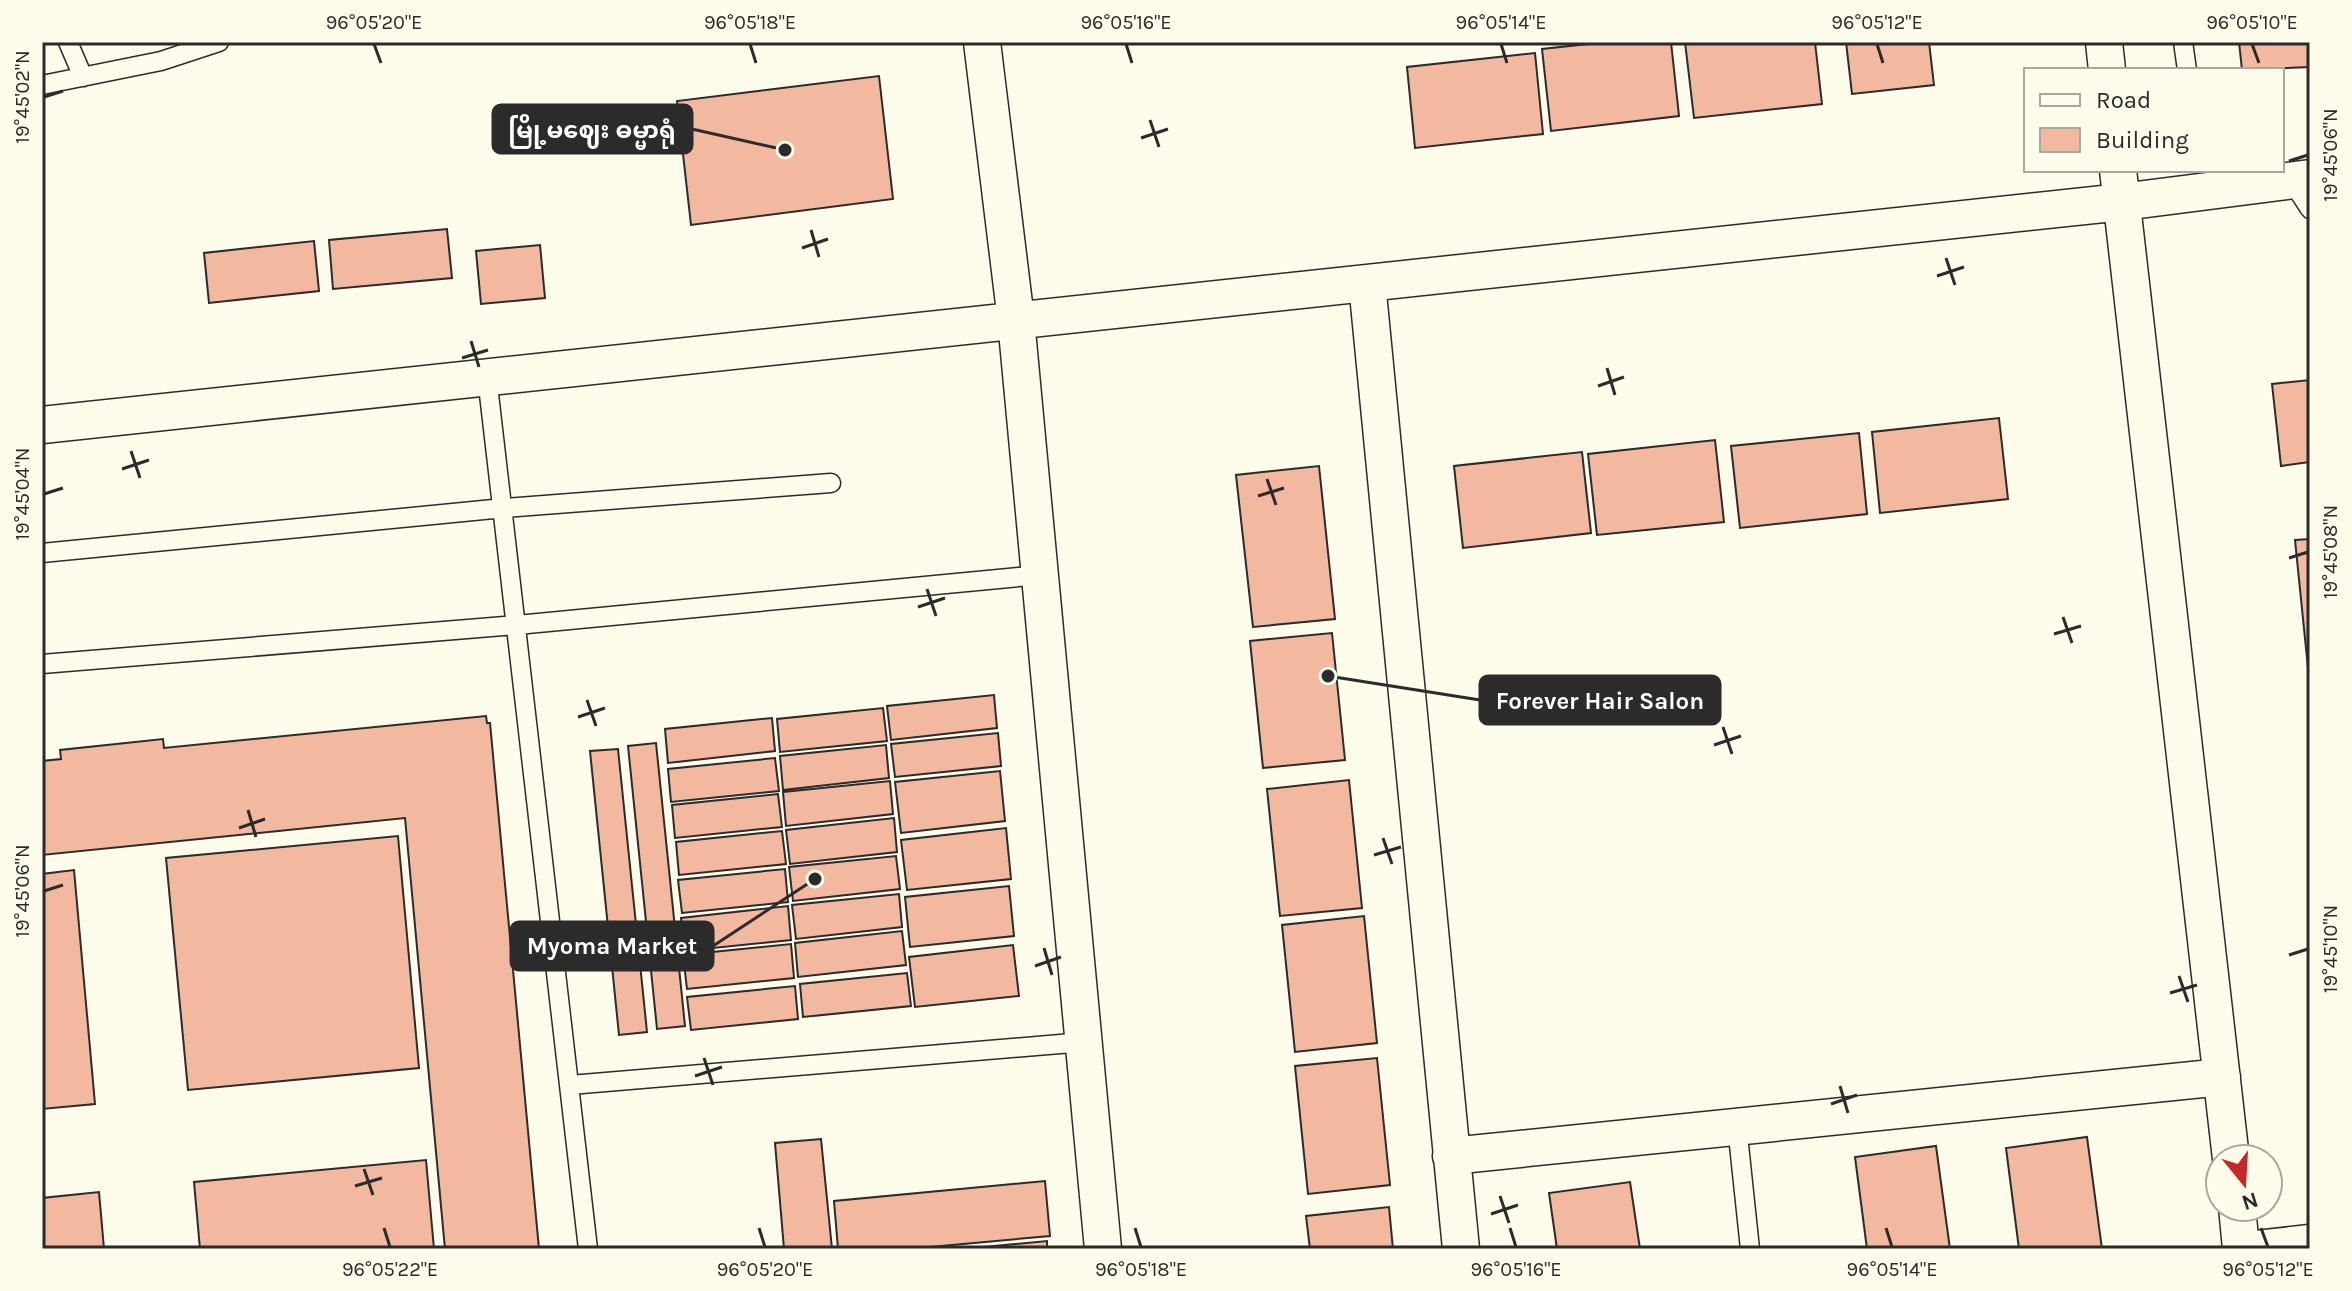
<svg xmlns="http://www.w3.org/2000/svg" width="2352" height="1291" font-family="Karla,'Noto Sans Myanmar',sans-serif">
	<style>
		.building { fill: #f2b8a0; stroke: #2b2b2b; stroke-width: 2 }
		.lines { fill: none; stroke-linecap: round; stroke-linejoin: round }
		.lane-casing { stroke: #2b2b2b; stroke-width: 21 }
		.street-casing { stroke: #2b2b2b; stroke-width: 39 }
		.lane { stroke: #fdfbea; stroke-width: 18 }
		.street { stroke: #fdfbea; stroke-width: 36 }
		.ticks { fill: none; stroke: #2b2b2b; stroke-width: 3 }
		.leader { fill: none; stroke: #2b2b2b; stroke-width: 3 }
		.callout-dot { fill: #2b2b2b; stroke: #fdfbea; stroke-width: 3 }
		.callout { fill: #2b2b2b; stroke: #2b2b2b; stroke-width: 3 }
		.callout-label { font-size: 24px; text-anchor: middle; font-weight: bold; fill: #fff }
		.neatline { fill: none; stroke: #2b2b2b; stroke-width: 3 }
		.ticks-label { font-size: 20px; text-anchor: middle; fill: #2b2b2b }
	</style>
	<rect width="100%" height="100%" fill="#fdfbea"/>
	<!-- building -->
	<path class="building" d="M1607 42H1671L1679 116 1551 131 1542 49Z
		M1685 42H1815L1822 104 1694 118Z
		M1846 42H1929L1934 85 1852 94Z
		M2239 42H2310V67L2242 70Z
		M1535 53 1543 134 1415 148 1407 67Z
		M879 76 893 199 691 225 677 101Z
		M447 229 452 278 333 289 329 240Z
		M314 241 319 291 209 303 204 253Z
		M540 245 545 298 481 304 476 251Z
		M2310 380V462L2281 466 2272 384Z
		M1999 418 2008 499 1880 513 1872 432Z
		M1859 433 1867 514 1740 528 1731 446Z
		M1715 440 1724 522 1597 535 1588 454Z
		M1582 452 1591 533 1463 548 1454 466Z
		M1319 466 1335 619 1253 627 1236 475Z
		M2310 539V667L2308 668 2295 540Z
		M1332 633 1345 760 1263 768 1250 641Z
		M994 695 997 728 891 740 887 706Z
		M883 708 887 741 780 752 777 719Z
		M486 716 487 723H490L539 1249H445L405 818 42 855V761L61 759 60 750 163 739 164 748Z
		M486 716 487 723H490L539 1249H445L405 818 42 855V761L61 759 60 750 163 739 164 748Z
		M772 718 775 751 668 763 665 729Z
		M998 733 1001 766 895 777 891 744Z
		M656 743 685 1026 657 1029 628 746Z
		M886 745 889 778 783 790 780 756Z
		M618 749 647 1032 619 1035 590 751Z
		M775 758 779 791 671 802 668 769Z
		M1000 771 1005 821 901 833 895 782Z
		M1349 780 1362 908 1280 916 1267 789Z
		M890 781 893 814 786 826 783 792Z
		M778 794 782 827 675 838 672 805Z
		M894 818 897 852 790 864 786 830Z
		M1006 828 1011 879 907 890 901 840Z
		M782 831 786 864 679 875 676 842Z
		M398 836 419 1068 188 1090 166 858Z
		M398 836 419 1068 188 1090 166 858Z
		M896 856 900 889 793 901 789 867Z
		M785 869 788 902 682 913 678 880Z
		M74 870 95 1104 42 1109V874Z
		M74 870 95 1104 42 1109V874Z
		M1009 886 1014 936 910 947 905 897Z
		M899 894 902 927 796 939 792 905Z
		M788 906 791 940 684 951 681 918Z
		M1364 916 1377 1043 1295 1052 1282 925Z
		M902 931 906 965 798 977 795 943Z
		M791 944 794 978 687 989 683 955Z
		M1013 945 1019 996 915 1007 909 957Z
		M907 973 911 1006 803 1017 800 984Z
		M795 986 798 1019 691 1030 687 997Z
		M1377 1058 1390 1185 1308 1194 1295 1066Z
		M2087 1137 2102 1249H2019L2006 1148Z
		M821 1139 832 1249H784L775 1143Z
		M1936 1146 1950 1249H1867L1855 1157Z
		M426 1160 434 1249H200L194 1182Z
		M426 1160 434 1249H200L194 1182Z
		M1045 1181 1050 1236 908 1249H838L834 1201Z
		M1630 1182 1640 1249H1557L1549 1193Z
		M99 1192 104 1249H42V1198Z
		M99 1192 104 1249H42V1198Z
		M1389 1207 1393 1249H1310L1306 1216Z
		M1047 1241V1249H962Z"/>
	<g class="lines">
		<defs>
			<path id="lane" d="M68 42 83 77
				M2183 42 2187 70
				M42 85 161 61 219 42
				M2291 180 2310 209
				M487 377 588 1249
				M42 553 504 508 831 483
				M42 664 517 625 1040 575
				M570 1085 1084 1042
				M1737 1126 1750 1249"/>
			<path id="street" d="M982 42 1016 320 1103 1249
				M2104 42 2107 70
				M2118 170 2231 1159
				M1367 283 1461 1249
				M42 425 2122 202 2310 178
				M1451 1156 2222 1077
				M2237 1207 2241 1249
				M2257 1249 2310 1243"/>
		</defs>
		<!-- lane casing -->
		<use href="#lane" class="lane-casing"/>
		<!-- street casing -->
		<use href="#street" class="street-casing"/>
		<!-- lane -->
		<use href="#lane" class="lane"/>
		<!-- street -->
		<use href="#street" class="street"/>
	</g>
	<!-- ticks -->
	<path class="ticks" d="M374 44 381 63M750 44 756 63M1126 44 1132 63M1501 44 1507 63M1877 44 1883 63M2252 44 2259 63M44 97 63 91M1150 120 1159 147M1141 138 1168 129M2289 161 2308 155M811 230 819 257M802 248 828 239M1946 258 1955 285M1937 276 1964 267M471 341 479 367M462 358 488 350M1607 368 1615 395M1598 386 1624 377M131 451 140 478M122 469 149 460M1267 479 1276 505M44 494 63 488M1258 496 1284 488M2289 558 2308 552M927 589 936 616M918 607 945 598M2063 617 2072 643M2054 634 2081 626M587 700 596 726M578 717 605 708M1723 727 1732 754M1714 745 1741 736M248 810 256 837M239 828 265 819M1383 838 1392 864M1374 855 1401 847M44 891 63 885M1044 948 1052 975M2289 955 2308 949M1035 966 1061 957M2179 976 2188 1002M2170 993 2197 985M704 1058 713 1085M695 1076 722 1067M1840 1086 1848 1113M1831 1104 1857 1095M364 1169 373 1195M355 1186 382 1178M1500 1196 1509 1223M1491 1214 1518 1205M384 1228 390 1247M759 1228 765 1247M1135 1228 1141 1247M1510 1228 1516 1247M1886 1228 1892 1247M2261 1228 2268 1247"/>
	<!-- callouts -->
	<path class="leader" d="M785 150L692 129M1328 676L1480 700M815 879L713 946"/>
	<g class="callout-dot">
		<circle cx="785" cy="150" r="8"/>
		<circle cx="1328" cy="676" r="8"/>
		<circle cx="815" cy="879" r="8"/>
	</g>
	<g class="callout">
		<rect x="493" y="105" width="199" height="48" rx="8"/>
		<rect x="1480" y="676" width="240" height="48" rx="8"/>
		<rect x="511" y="922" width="202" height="48" rx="8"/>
	</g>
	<g class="callout-label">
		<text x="592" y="138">မြို့မဈေး ဓမ္မာရုံ</text>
		<text x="1600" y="709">Forever Hair Salon</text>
		<text x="612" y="954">Myoma Market</text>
	</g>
	<!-- border -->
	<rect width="2352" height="1291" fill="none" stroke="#fdfbea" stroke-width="88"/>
	<!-- legend -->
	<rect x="2024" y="68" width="260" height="104" fill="#fdfbea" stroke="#a9a89e" stroke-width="2"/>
	<rect x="2040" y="94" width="40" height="12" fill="#fdfbea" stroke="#a9a89e" stroke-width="2"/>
	<text x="2096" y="108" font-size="24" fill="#2b2b2b">Road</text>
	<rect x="2040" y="128" width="40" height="24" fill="#f2b8a0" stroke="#a9a89e" stroke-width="2"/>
	<text x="2096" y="148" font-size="24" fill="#2b2b2b">Building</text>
	<!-- north arrow -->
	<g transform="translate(2244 1183) rotate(162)"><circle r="38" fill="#fdfbea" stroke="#a9a89e" stroke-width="2"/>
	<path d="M0-6L14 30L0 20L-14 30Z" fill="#c62828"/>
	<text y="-12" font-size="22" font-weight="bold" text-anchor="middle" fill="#2b2b2b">N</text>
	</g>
	<rect x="44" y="44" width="2264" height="1203" class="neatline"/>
	<g class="ticks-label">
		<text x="374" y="29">96°05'20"E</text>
		<text x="750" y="29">96°05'18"E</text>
		<text x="1126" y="29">96°05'16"E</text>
		<text x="1501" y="29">96°05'14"E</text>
		<text x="1877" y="29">96°05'12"E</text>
		<text x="2252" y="29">96°05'10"E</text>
		<text transform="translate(22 97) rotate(-90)" y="7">19°45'02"N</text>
		<text transform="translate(2330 155) rotate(-90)" y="7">19°45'06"N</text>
		<text transform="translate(22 494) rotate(-90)" y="7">19°45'04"N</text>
		<text transform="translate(2330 552) rotate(-90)" y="7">19°45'08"N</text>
		<text transform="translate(22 891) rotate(-90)" y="7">19°45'06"N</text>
		<text transform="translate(2330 949) rotate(-90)" y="7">19°45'10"N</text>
		<text x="390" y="1276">96°05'22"E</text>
		<text x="765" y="1276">96°05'20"E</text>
		<text x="1141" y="1276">96°05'18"E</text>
		<text x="1516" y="1276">96°05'16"E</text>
		<text x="1892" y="1276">96°05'14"E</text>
		<text x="2268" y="1276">96°05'12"E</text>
	</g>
</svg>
